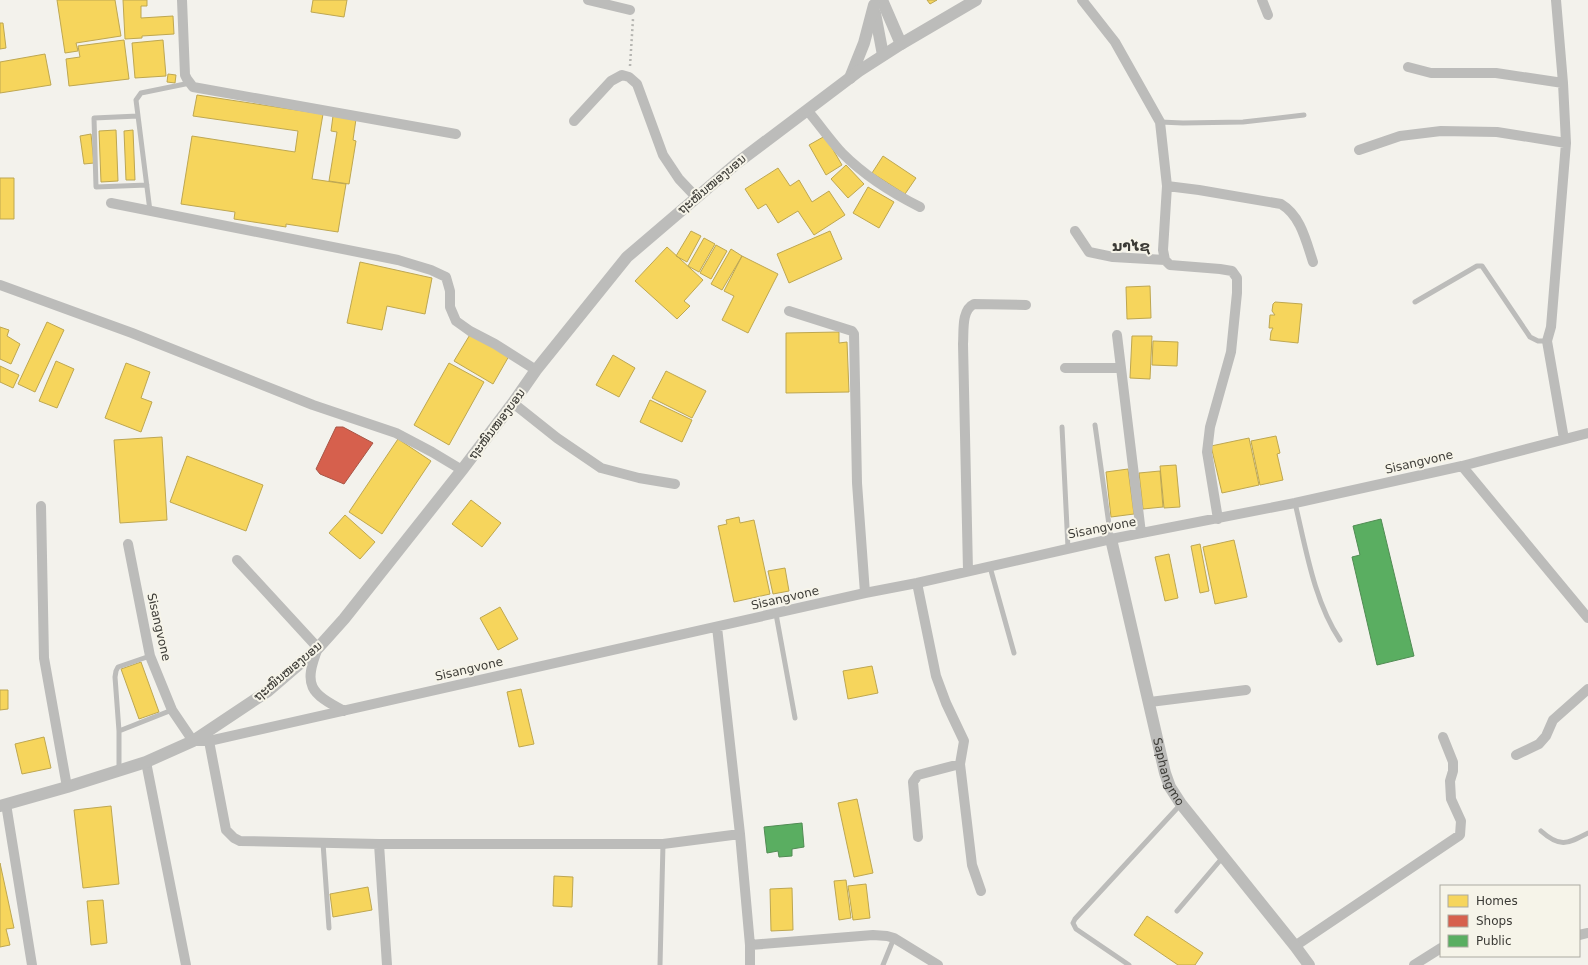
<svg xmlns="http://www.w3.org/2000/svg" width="1588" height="965" font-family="'DejaVu Sans','Noto Sans Lao',sans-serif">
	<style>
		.homes { fill: #f6d55c; stroke: #bea751 }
		.shops { fill: #d6604d; stroke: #a85546 }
		.public { fill: #5aae61; stroke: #518c54 }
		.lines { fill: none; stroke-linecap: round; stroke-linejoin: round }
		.path { stroke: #b6b6b2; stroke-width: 2.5; stroke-dasharray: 2 3; stroke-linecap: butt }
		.service { stroke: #bcbcba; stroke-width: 5 }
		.minor { stroke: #bcbcba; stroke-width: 10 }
		.tertiary { stroke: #bcbcba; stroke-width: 12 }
		.labels { text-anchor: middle; stroke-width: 4; stroke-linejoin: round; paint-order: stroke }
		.street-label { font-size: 12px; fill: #3c3b36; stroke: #f6f4e9 }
		.quarter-label { font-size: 14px; font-weight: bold; fill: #3c3b36; stroke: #f6f4e9 }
	</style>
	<rect width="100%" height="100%" fill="#f3f2ec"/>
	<!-- homes -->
	<path class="homes" d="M57 0H115L121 36 76 43 78 51 65 53Z
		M123 0H147V6H141V18L173 16 174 34 142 36V38L125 39Z
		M313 0H347L344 17 311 12Z
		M927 0H937L930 4Z
		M0 23H3L6 48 0 49Z
		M124 40 129 79 69 86 66 59 80 57 78 46Z
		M163 40 166 76 135 78 132 43Z
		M45 54 51 85 0 93V62Z
		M168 74 176 75 175 83 167 82Z
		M197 95 323 114 312 179 346 184 338 232 286 224V227L234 219 235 212 181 204 192 136 295 152 298 131 193 116Z
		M333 116 356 119 353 140 356 141 349 184 329 181 337 132 331 131Z
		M116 130 118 181 101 182 99 131Z
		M133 130 135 180H126L124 131Z
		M91 134 94 163 84 164 80 136Z
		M825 136 842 165 826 175 809 145Z
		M883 156 916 178 905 194 872 173Z
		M846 165 864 184 848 198 831 179Z
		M778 168 790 186 799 180 812 202 829 191 845 215 814 235 798 211 778 223 766 204 758 209 745 189Z
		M0 178H14V219H0Z
		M868 187 894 202 879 228 853 213Z
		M691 231 701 236 687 262 676 256Z
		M830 231 842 259 789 283 777 254Z
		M704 238 715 244 699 272 688 266Z
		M716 245 727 251 711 279 700 273Z
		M667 247 703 280 684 301 690 306 677 319 635 281Z
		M731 249 742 256 722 290 711 284Z
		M742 256 778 274 748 333 722 320 734 296 724 291Z
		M360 262 432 278 425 314 387 306 382 330 347 323Z
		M1150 286 1151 318 1127 319 1126 287Z
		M1275 302 1302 304 1298 343 1270 340 1271 332 1273 328H1269L1270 315H1275L1272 311 1273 304Z
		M47 322 64 330 35 392 18 384Z
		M0 327 9 330 7 336 20 344 11 364 0 359Z
		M839 332V343L847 342 849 392 786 393V333Z
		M471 333 509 356 493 384 454 361Z
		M1132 336H1152L1150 379 1130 378Z
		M1153 341 1178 342 1177 366 1152 365Z
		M613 355 635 368 619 397 596 385Z
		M56 361 74 369 57 408 39 401Z
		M126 363 150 372 141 398 152 402 141 432 105 418Z
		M449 363 484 382 449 445 414 425Z
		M0 366 19 375 13 388 0 382Z
		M666 371 706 391 692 418 652 398Z
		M650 400 692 420 682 442 640 422Z
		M1276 436 1280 453 1277 454 1283 480 1260 485 1251 441Z
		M162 437 167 520 120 523 114 440Z
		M1249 438 1259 485 1222 493 1211 446Z
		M398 439 431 461 382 534 349 512Z
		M187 456 263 485 246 531 170 502Z
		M1176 465 1180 507 1164 508 1160 466Z
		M1128 469 1134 514 1111 517 1106 472Z
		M1160 471 1163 507 1143 509 1139 473Z
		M471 500 501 523 482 547 452 524Z
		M345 515 375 542 360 559 329 533Z
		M739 517 740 523 754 520 770 594 734 602 718 526 727 524 726 520Z
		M1234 540 1247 597 1215 604 1203 547Z
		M1200 544 1209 591 1200 593 1191 546Z
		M1169 554 1178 598 1165 601 1155 557Z
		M785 568 789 591 773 594 768 571Z
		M500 607 518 639 498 650 480 618Z
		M141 662 159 712 139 719 121 669Z
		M872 666 878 693 848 699 843 671Z
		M521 689 534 744 519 747 507 692Z
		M0 690H8V709L0 710Z
		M44 737 51 768 22 774 15 744Z
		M857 799 873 873 854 877 838 803Z
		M111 806 119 884 83 888 74 810Z
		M0 863 14 928 6 929 10 945 0 947Z
		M554 876 573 877 572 907 553 906Z
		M846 880 851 918 839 920 834 881Z
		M866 884 870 918 853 920 848 886Z
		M368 887 372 910 333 917 330 894Z
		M792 888 793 930 771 931 770 889Z
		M103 900 107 943 91 945 87 901Z
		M1147 916 1203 953 1195 965H1178L1134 935Z"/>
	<!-- shops -->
	<path class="shops" d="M336 427H343L373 443 344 484 320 474 316 469Z"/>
	<!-- public -->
	<path class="public" d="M1381 519 1414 656 1377 665 1352 557 1360 555 1353 526Z
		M802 823 804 847 792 849V856L779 857 778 851 767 853 764 827Z"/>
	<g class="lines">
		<!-- path -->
		<path class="path" d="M630 66 633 19"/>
		<!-- service -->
		<path class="service" d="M138 116 94 118 96 187 147 185
			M1160 122 1183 123 1243 122 1304 115
			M150 211 136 100 141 93 190 83
			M1415 302 1477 266H1482L1530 337 1538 341H1547
			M1095 425 1111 539
			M1062 427 1068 548
			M1295 503C1306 549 1314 601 1340 640
			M990 567 1014 653
			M776 614 795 718
			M119 731 172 710
			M119 771V731L115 677 116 671 118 667 150 656
			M1541 831C1560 848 1567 844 1588 833
			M323 843 329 928
			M1177 911 1223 857
			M660 965 663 844
			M883 965 894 938
			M1129 965 1076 929 1073 923 1075 919 1181 804"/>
		<!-- minor -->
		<path class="minor" d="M182 0 185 75 187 79 193 87 456 134
			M588 0 630 10
			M1082 0 1115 42 1160 122 1167 186 1163 250 1165 260 1170 265 1220 269 1232 271 1237 278V293L1231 352 1210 427 1207 452 1218 519
			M1262 0 1268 15
			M1556 0 1563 83 1566 143 1551 327 1547 341 1564 439
			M1408 67 1431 73H1496L1563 83
			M807 110C819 124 830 140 842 153 865 176 892 193 920 207
			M574 121 611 81 622 75 629 77 637 84 663 155 679 179 696 197
			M1359 150 1400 136 1441 131 1497 132 1566 143
			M1167 186 1199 190 1281 204C1301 216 1306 241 1313 262
			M111 203 398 260 431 270 446 277 450 291V307L456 321 470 331 495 344 536 370
			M1075 231 1089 252 1113 257 1165 260
			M0 285 132 333 313 405 396 433 432 452 462 470
			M789 311 852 331 854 334 857 483 865 593
			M1117 335 1141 533
			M1065 368H1121
			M513 403 557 438 601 468 639 478 675 484
			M1462 466 1588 618
			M41 506 44 658 67 787
			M128 544 150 656 172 710 193 741H209L865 593 917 583 1111 539 1295 503 1462 466 1588 433
			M237 560 318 648C303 686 310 693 344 711
			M968 571 963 344C964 332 961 310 974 304L1026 305
			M917 583 936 676 946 703 964 741 960 764 972 865 981 891
			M717 627 740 834 750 945V965
			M1150 702 1246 690
			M209 741 226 830 234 838 240 841 379 844H663L740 834
			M1516 755 1539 744 1546 736 1553 720 1588 689
			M146 762 186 965
			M6 804 32 965
			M918 837 913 782 918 775 960 764
			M379 844 387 965
			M1579 935 1588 933
			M750 945 873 935 887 936 894 938 938 965
			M1295 946 1460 835 1461 821 1451 799 1450 781 1453 771V762L1443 737
			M1414 965 1441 948"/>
		<!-- tertiary -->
		<g class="tertiary">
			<path d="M882 0 901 44"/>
			<path d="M875 13 883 55"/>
			<path d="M850 78 864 43 874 5"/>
			<path id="s1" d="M1111 539 1165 773 1170 787 1181 804 1295 946 1309 965"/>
			<path d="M0 806 67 787 146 762 193 741 268 691 318 648 344 619 462 470 513 403 536 370 627 257 737 163 859 71 901 44 976 0"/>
		</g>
	</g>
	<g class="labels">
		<!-- street labels -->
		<g class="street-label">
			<text transform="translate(712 184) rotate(-40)" y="4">ຖະໜົນໜອງບອນ</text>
			<text transform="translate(497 424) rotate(-53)" y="4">ຖະໜົນໜອງບອນ</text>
			<text transform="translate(1419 462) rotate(-13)" y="4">Sisangvone</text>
			<text transform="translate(1102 528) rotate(-11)" y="4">Sisangvone</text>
			<text transform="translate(785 598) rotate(-13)" y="4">Sisangvone</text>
			<text transform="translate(159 627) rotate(77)" y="4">Sisangvone</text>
			<text transform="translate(469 669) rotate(-13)" y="4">Sisangvone</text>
			<text transform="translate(288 671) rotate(-40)" y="4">ຖະໜົນໜອງບອນ</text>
			<text dy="4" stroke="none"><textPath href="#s1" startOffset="240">Saphangmo</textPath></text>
		</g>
		<!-- quarter labels -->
		<g class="quarter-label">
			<text x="1131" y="251">ນາໄຊ</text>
		</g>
	</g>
	<!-- legend -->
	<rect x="1440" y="885" width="140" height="72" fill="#f6f4e9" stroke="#acaaa1"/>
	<rect x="1448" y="895" width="20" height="12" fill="#f6d55c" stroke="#acaaa1"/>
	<text x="1476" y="905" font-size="12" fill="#3c3b36">Homes</text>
	<rect x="1448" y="915" width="20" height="12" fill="#d6604d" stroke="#acaaa1"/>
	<text x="1476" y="925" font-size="12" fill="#3c3b36">Shops</text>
	<rect x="1448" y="935" width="20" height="12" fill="#5aae61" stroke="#acaaa1"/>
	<text x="1476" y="945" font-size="12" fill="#3c3b36">Public</text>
</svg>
